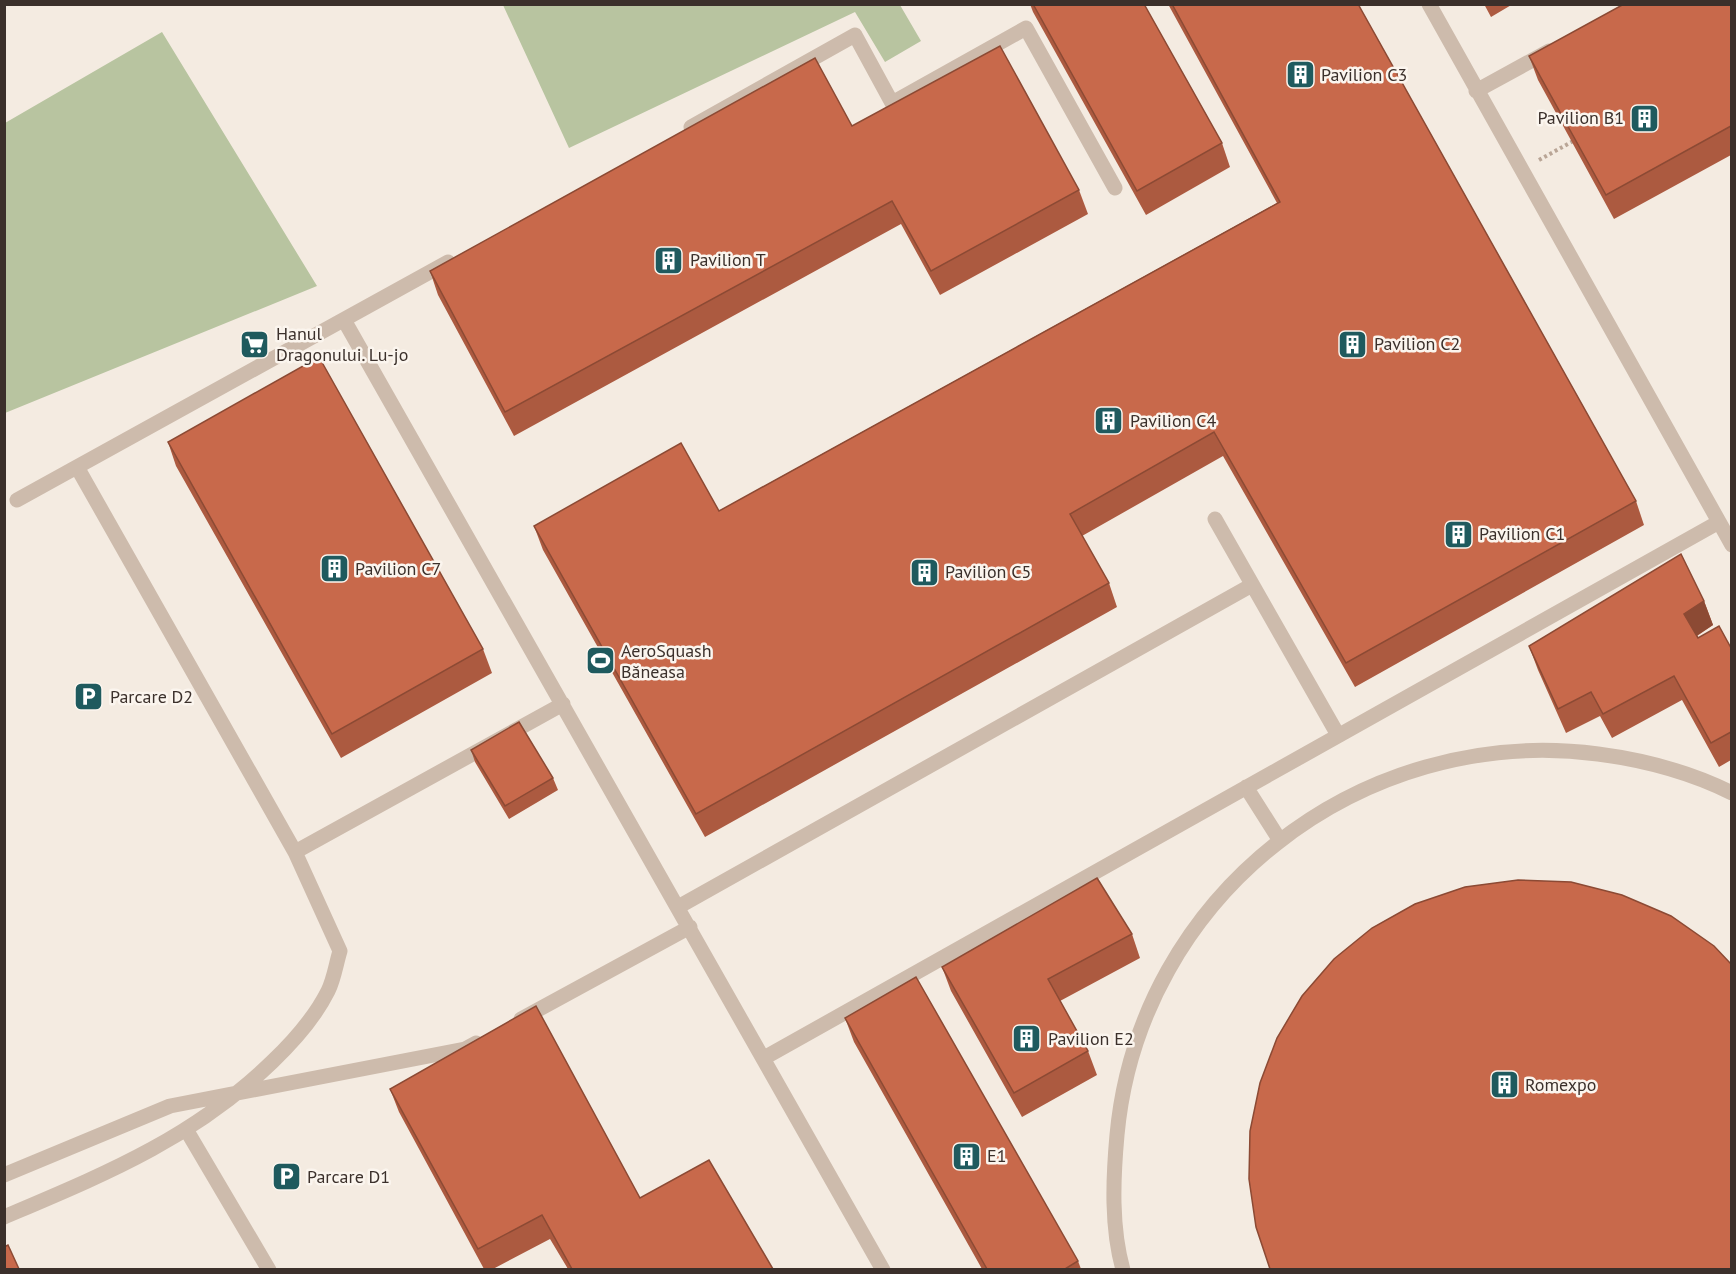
<svg xmlns="http://www.w3.org/2000/svg" width="1736" height="1274" font-family="'PT Sans',sans-serif">
	<style>
		.green { fill: #b8c4a0 }
		.lines { fill: none; stroke-linecap: round; stroke-linejoin: round }
		.path { stroke: #b9a596; stroke-width: 4; stroke-dasharray: 3 3; stroke-linecap: butt }
		.minor { stroke: #cdbbac; stroke-width: 15 }
		.wall { fill: #ac5a40 }
		.shaded-wall { fill: #8c4a34 }
		.building { fill: #c8694b; stroke: #8c4a34; stroke-width: 1.5 }
		.labels { text-anchor: middle; stroke-width: 5; stroke-linejoin: round; paint-order: stroke }
		.poi-label { font-size: 18px; fill: #3b302b; stroke: #fbf5ee; text-anchor: start }
	</style>
	<rect width="100%" height="100%" fill="#f4ebe1"/>
	<!-- green -->
	<path class="green" d="M503 5H900L921 41 885 62 855 12 569 148Z
		M162 32 317 286 5 413V123Z"/>
	<g class="lines">
		<!-- path -->
		<path class="path" d="M1539 160 1575 140"/>
		<!-- minor -->
		<path class="minor" d="M1429 4 1732 545
			M1476 91 1549 51
			M691 127 855 35 892 103 1026 28 1115 188
			M344 320 883 1270
			M17 500 448 262
			M1215 519 1338 735
			M1246 787 1279 839
			M295 852 563 704
			M678 907 1252 585
			M521 1019 690 927
			M764 1058 1719 522
			M187 1131 269 1270
			M4 1175 170 1106 465 1049 476 1043
			M4 1217C105 1174 192 1139 272 1062 294 1041 314 1019 328 991 334 979 336 964 340 951L295 852 77 467
			M1123 1270C1111 1227 1113 1179 1117 1135 1139 896 1361 723 1598 754 1644 760 1690 772 1732 793"/>
	</g>
	<!-- wall -->
	<path class="wall" d="M1030 4H1144L1222 143 1230 167 1146 215 1033 12Z
		M1168 4H1358L1636 501 1644 525 1355 687 1223 456 1082 536 1109 583 1117 607 705 837 543 550 534 526 719 511 1277 203Z
		M1484 4H1513L1491 17Z
		M1731 4V155L1614 219 1538 80 1529 56Z
		M852 126 1079 190 1088 214 940 295 901 224 514 436 438 295 430 271Z
		M168 442 483 649 492 673 341 758 176 466Z
		M1704 601 1713 625 1697 636 1698 638 1731 648V760L1719 767 1682 700 1612 738 1600 716 1566 733 1538 670 1529 646Z
		M471 750 553 778 558 790 509 819 475 762Z
		M1132 934 1140 958 1060 1001 1088 1051 1097 1075 1022 1117 951 991 942 967Z
		M845 1018 1078 1261 1081 1269H982L854 1042Z
		M390 1089 640 1198 773 1269H568L550 1239 493 1269H484L399 1112Z"/>
	<!-- shaded-wall -->
	<path class="shaded-wall" d="M1704 601 1713 625 1693 638 1684 614Z"/>
	<!-- building -->
	<path class="building" d="M1033 4H1144L1222 143 1137 191Z
		M1172 4H1358L1636 501 1346 663 1214 432 1070 514 1109 583 696 814 534 526 681 443 719 511 1280 202Z
		M1624 4H1731V126L1606 195 1529 56Z
		M1000 46 1079 190 931 271 892 201 505 412 430 271 815 58 852 126Z
		M319 357 483 649 332 734 168 442Z
		M1681 554 1704 601 1684 614 1698 638 1719 626 1731 648V732L1711 743 1674 676 1603 714 1591 692 1558 709 1529 646Z
		M519 722 553 778 505 806 471 750Z
		M1097 878 1132 934 1048 979 1088 1051 1014 1093 942 967Z
		M1518 880 1571 882 1622 895 1671 916 1714 946 1731 964V1269H1270L1256 1227 1249 1179 1250 1131 1260 1083 1277 1038 1302 996 1334 959 1372 928 1415 904 1465 887Z
		M916 977 1078 1261 1065 1269H987L845 1018Z
		M536 1006 640 1198 709 1160 773 1269H572L542 1215 478 1249 390 1089Z
		M8 1245 19 1269H4V1247Z"/>
	<!-- icons -->
	<defs>
		<symbol id="building-square" viewBox="-11 -11 22 22"><rect x="-9" y="-9" width="18" height="18" rx="4" fill="#1f5a5e" stroke="#fbf5ee"/><path d="M-4-6H4V6H1V3H-1V6H-4ZM-2.5-4.3h1.7v1.8h-1.7ZM.8-4.3h1.7v1.8H.8ZM-2.5-1h1.7V.8h-1.7ZM.8-1h1.7V.8H.8Z" fill="#fff"/></symbol>
		<symbol id="supermarket-square" viewBox="-11 -11 22 22"><rect x="-9" y="-9" width="18" height="18" rx="4" fill="#1f5a5e" stroke="#fbf5ee"/><path d="M-6-5.5h2.5l.6 2H6L4.5 2H-2.5L-4.4-4H-6ZM-1.5 3.2a1.3 1.3 0 1 0 .1 0ZM3 3.2a1.3 1.3 0 1 0 .1 0Z" fill="#fff"/></symbol>
		<symbol id="stadium-square" viewBox="-11 -11 22 22"><rect x="-9" y="-9" width="18" height="18" rx="4" fill="#1f5a5e" stroke="#fbf5ee"/><path d="M0-5a6.5 5 0 1 0 0 10a6.5 5 0 1 0 0-10ZM-3.5-1.8h7v3.6h-7Z" fill="#fff"/></symbol>
		<symbol id="parking-square" viewBox="-11 -11 22 22"><rect x="-9" y="-9" width="18" height="18" rx="4" fill="#1f5a5e" stroke="#fbf5ee"/><path d="M-3.5-5.5H1a3.5 3.5 0 0 1 0 7H-1V5.5H-3.5ZM-1-3.4V-.6H.8a1.4 1.4 0 0 0 0-2.8Z" fill="#fff"/></symbol>
	</defs>
	<g fill-rule="evenodd">
		<use href="#building-square" x="1284" y="58" width="33" height="33"/>
		<use href="#building-square" x="1628" y="102" width="33" height="33"/>
		<use href="#building-square" x="652" y="244" width="33" height="33"/>
		<use href="#supermarket-square" x="238" y="328" width="33" height="33"/>
		<use href="#building-square" x="1336" y="328" width="33" height="33"/>
		<use href="#building-square" x="1092" y="404" width="33" height="33"/>
		<use href="#building-square" x="1442" y="518" width="33" height="33"/>
		<use href="#building-square" x="318" y="552" width="33" height="33"/>
		<use href="#building-square" x="908" y="556" width="33" height="33"/>
		<use href="#stadium-square" x="584" y="644" width="33" height="33"/>
		<use href="#parking-square" x="72" y="680" width="33" height="33"/>
		<use href="#building-square" x="1010" y="1022" width="33" height="33"/>
		<use href="#building-square" x="1488" y="1068" width="33" height="33"/>
		<use href="#building-square" x="950" y="1140" width="33" height="33"/>
		<use href="#parking-square" x="270" y="1160" width="33" height="33"/>
	</g>
	<g class="labels">
		<!-- poi labels -->
		<g class="poi-label">
			<text x="1321" y="81">Pavilion C3</text>
			<text x="1624" y="124" text-anchor="end">Pavilion B1</text>
			<text x="690" y="266">Pavilion T</text>
			<text x="276" y="340">Hanul<tspan x="276" dy="21">Dragonului. Lu-jo</tspan></text>
			<text x="1374" y="350">Pavilion C2</text>
			<text x="1130" y="427">Pavilion C4</text>
			<text x="1479" y="540">Pavilion C1</text>
			<text x="355" y="575">Pavilion C7</text>
			<text x="945" y="578">Pavilion C5</text>
			<text x="621" y="657">AeroSquash<tspan x="621" dy="21">Băneasa</tspan></text>
			<text x="110" y="703">Parcare D2</text>
			<text x="1048" y="1045">Pavilion E2</text>
			<text x="1525" y="1091">Romexpo</text>
			<text x="987" y="1162">E1</text>
			<text x="307" y="1183">Parcare D1</text>
		</g>
	</g>
	<!-- border -->
	<rect width="1736" height="1274" fill="none" stroke="#3b302b" stroke-width="12"/>
</svg>
